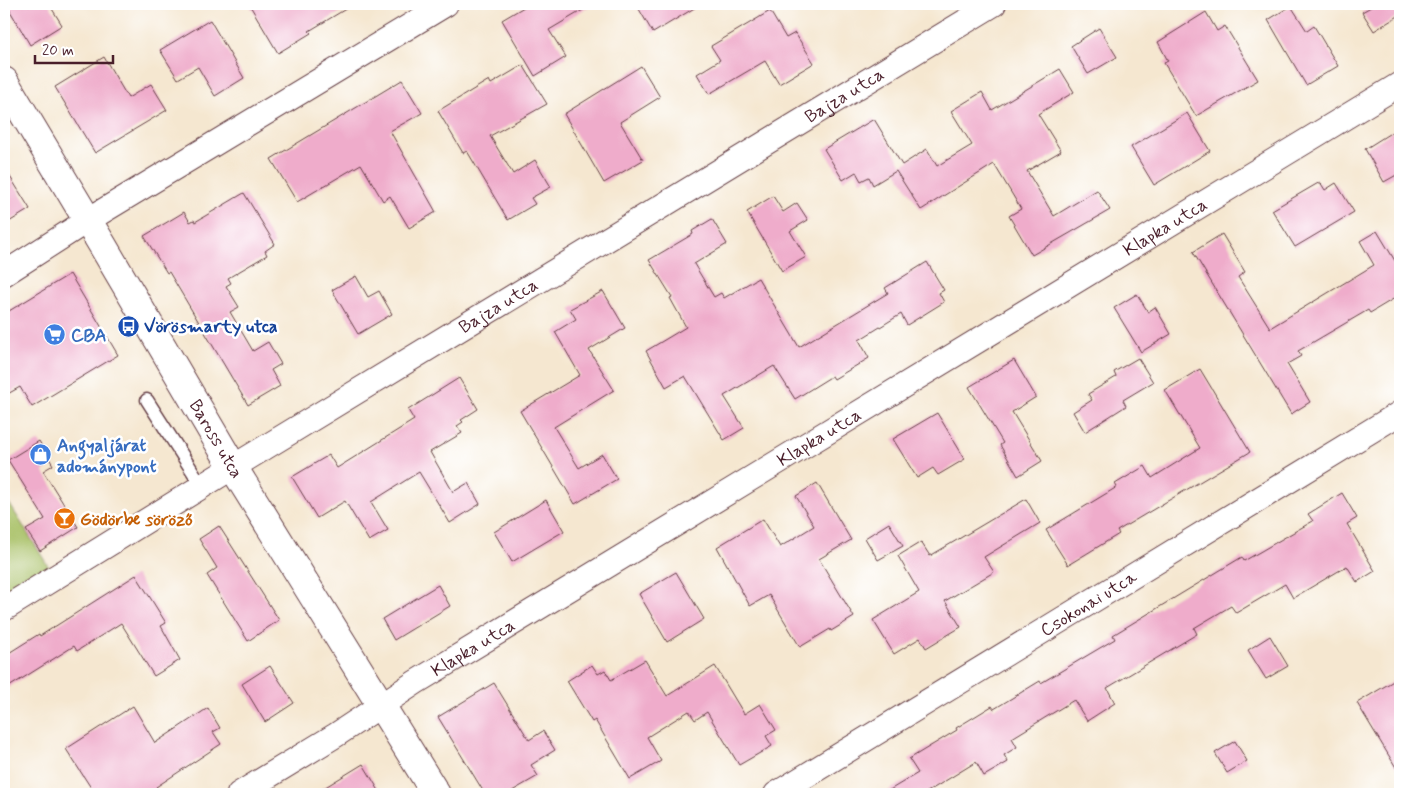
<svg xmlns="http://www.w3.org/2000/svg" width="1404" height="798" font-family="Mynerve,sans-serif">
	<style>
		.green { fill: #a7c065; stroke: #787048 }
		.building { fill: #efaccb }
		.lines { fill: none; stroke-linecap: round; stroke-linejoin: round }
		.lane-casing { stroke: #643d44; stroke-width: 15 }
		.street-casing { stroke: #643d44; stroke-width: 26 }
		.secondary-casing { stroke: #643d44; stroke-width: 30 }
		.lane { stroke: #fff; stroke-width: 12 }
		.street { stroke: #fff; stroke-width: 24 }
		.secondary { stroke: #fff; stroke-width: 28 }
		.labels { text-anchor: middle; stroke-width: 5; stroke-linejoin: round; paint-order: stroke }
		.street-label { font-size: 18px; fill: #4a1f2b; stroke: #fff }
		.transit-label { font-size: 18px; font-weight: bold; fill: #164399; stroke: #fff; text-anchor: start }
		.shop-label { font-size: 18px; font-weight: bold; fill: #366cbe; stroke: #fff; text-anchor: start }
		.food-label { font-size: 18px; font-weight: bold; fill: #c56008; stroke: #fff; text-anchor: start }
	</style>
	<rect width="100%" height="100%" fill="#fff"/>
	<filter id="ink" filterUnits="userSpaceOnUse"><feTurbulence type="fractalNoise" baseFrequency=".02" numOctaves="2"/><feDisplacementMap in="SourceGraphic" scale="10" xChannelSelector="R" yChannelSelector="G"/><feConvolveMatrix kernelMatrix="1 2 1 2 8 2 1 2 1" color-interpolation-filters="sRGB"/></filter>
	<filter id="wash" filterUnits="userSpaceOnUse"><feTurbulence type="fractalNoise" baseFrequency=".0096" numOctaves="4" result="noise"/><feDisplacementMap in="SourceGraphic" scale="20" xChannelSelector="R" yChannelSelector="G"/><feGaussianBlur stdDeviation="1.12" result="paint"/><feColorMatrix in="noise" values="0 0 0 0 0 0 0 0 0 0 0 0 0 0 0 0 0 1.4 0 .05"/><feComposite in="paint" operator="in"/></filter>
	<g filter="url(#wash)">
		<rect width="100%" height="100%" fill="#f5e7d0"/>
		<!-- green -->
		<path class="green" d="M4 495 55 577 4 609Z"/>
		<g id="blocks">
			<!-- building -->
			<path class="building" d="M6 4H49L62 25 30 45Z
				M249 4H354L309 31 311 33 278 53Z
				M529 4H593L549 30 566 57 535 76 502 20Z
				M636 4H701L653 33Z
				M1376 4H1400V15L1374 31 1362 12Z
				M1291 6 1307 31 1314 26 1338 66 1306 85 1268 20Z
				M770 11 786 38 795 33 814 63 779 84 765 61 709 94 697 74 720 60 711 46Z
				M1206 12 1217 31 1225 26 1258 80 1196 116 1164 63 1168 61 1158 42Z
				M210 20 244 78 215 96 198 67 178 79 160 50Z
				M1099 28 1117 57 1088 74 1071 46Z
				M104 57 128 98 151 84 167 110 95 153 55 87Z
				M523 65 547 104 490 136 513 174 535 160 551 187 531 198 535 204 508 220 467 151 463 153 438 111 489 80 491 84Z
				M641 66 660 97 620 122 643 160 604 183 564 114Z
				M1060 69 1074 92 1038 114 1061 151 1027 171 1054 216 1097 190 1110 210 1032 255 1009 216 1021 209 994 164 921 210 896 171 873 185 869 177 861 181 856 172 843 180 824 149 874 119 902 165 927 149 937 166 972 145 951 111 982 92 992 110Z
				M402 80 422 113 390 131 436 212 409 228 390 196 383 201 361 164 297 202 271 159Z
				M1187 113 1210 151 1154 185 1131 147Z
				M1400 127V173L1384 182 1365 149Z
				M4 167 30 209 4 225Z
				M1320 182 1325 190 1336 183 1354 212 1295 247 1272 210Z
				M244 193 275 244 265 251 267 255 228 278 231 283 226 286 239 307 230 312 253 351 268 342 281 364 271 370 280 386 248 405 169 272 167 273 144 236 184 212 190 222 194 220 195 222Z
				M773 196 783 212 797 203 808 220 790 231 806 257 782 271 747 212Z
				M712 219 727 244 694 264 714 297 721 293 724 298 758 278 799 347 888 293 885 288 927 262 944 290 939 293 944 302 907 325 901 314 859 340 869 358 834 379 832 376 795 399 774 366 724 396 744 428 724 440 685 376 666 387 646 351 686 327 670 298 672 297 649 260 693 234 692 231Z
				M1377 231 1400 269V295L1370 313 1368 310 1298 351 1301 356 1287 364 1310 402 1291 414 1193 252 1222 234 1245 272 1238 277 1270 328 1374 265 1360 241Z
				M70 274 118 355 32 407 20 387 4 396V314Z
				M356 276 368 297 379 291 392 314 358 334 332 290Z
				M603 291 625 328 589 350 614 390 554 427 579 468 602 454 617 479 575 504 520 411 580 375 555 332 576 319 570 309Z
				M1137 294 1148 312 1155 307 1171 334 1141 352 1114 308Z
				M1138 358 1153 382 1123 400 1126 406 1085 432 1073 412 1092 400 1088 394 1116 377 1114 372Z
				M1014 360 1036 397 1012 412 1042 461 1018 476 1000 445 1003 443 969 387Z
				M1200 369 1250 452 1117 531 1119 534 1068 565 1046 530 1117 487 1115 484 1145 466 1152 478 1200 448 1165 390Z
				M459 378 478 409 461 420 463 422 457 426 462 433 430 452 453 492 468 483 480 504 450 523 419 472 371 502 388 530 369 541 345 501 317 518 292 477 329 455 337 468 414 420 408 410Z
				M937 413 965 459 938 475 933 468 917 478 893 439Z
				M39 441 53 465 43 471 78 527 40 551 26 530 45 519 8 460Z
				M817 483 851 540 819 559 854 617 831 631 830 629 800 647 769 595 750 606 717 547 763 519 780 547 814 526 796 496Z
				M1342 493 1357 518 1347 524 1375 571 1357 582 1347 566 1293 598 1285 584 1236 613 1231 606 1194 628 1197 634 1107 688 1115 703 1087 721 1074 700 1012 738 1017 747 1004 755 1008 762 984 776 976 762 924 794H883L918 773 909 759 957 730 956 728 992 706 994 709 1040 681 1041 683 1115 639 1113 635 1242 557 1244 561 1313 521 1308 514Z
				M1026 499 1040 523 984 557 994 572 945 601 961 627 926 648 920 638 894 654 873 620 919 592 898 556 921 542 930 556Z
				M546 500 564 531 512 562 494 532Z
				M889 523 903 546 878 560 865 538Z
				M219 526 279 620 248 641 207 575 217 568 199 539Z
				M676 572 704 619 667 642 639 594Z
				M136 575 166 623 161 626 180 660 154 676 121 623 77 651 74 646 4 690V656L39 634 40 636Z
				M438 585 450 606 394 640 382 619Z
				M1270 636 1288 666 1266 679 1248 650Z
				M645 660 667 696 715 666 744 714 760 704 776 730 766 736 772 746 739 765 707 712 695 720 689 711 647 737 661 761 630 779 595 720 592 722 567 681 592 665 598 674 605 670 611 680Z
				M270 666 294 703 265 722 242 684Z
				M1400 677V774L1357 703Z
				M494 683 529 740 543 731 555 750 531 765 538 776 507 794H485L438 717Z
				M133 706 155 743 208 708 220 728 213 732 221 744 156 787 160 794H95L66 749Z
				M1235 741 1247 761 1227 773 1215 753Z
				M363 764 381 794H314Z"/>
		</g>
	</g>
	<g filter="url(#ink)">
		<use href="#blocks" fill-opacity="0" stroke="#643d44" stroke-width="1"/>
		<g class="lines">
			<defs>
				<path id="lane" d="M147 400 202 486"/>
				<g id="street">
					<path d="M4 274 88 220 446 4"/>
					<path id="s1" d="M4 609 233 467 994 4"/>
					<path id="s2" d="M239 794 336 735 416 682 1400 84"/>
					<path id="s3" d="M776 794 1400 413"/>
				</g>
				<g id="secondary">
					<path id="s4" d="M4 81 103 246 233 467 436 794"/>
				</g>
			</defs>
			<!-- lane casing -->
			<use href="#lane" class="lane-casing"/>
			<!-- street casing -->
			<use href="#street" class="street-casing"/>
			<!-- secondary casing -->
			<use href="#secondary" class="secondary-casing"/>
			<!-- lane -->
			<use href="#lane" class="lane"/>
			<!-- street -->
			<use href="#street" class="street"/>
			<!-- secondary -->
			<use href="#secondary" class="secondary"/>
		</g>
	</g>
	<!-- icons -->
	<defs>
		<symbol id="bus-disc" viewBox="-11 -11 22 22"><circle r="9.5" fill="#1a4fb4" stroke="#fff"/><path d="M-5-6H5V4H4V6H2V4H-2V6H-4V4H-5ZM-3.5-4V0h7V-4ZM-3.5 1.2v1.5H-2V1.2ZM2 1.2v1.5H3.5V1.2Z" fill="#fff"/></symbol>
		<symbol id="supermarket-disc" viewBox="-11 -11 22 22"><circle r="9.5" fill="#3f7fe0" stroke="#fff"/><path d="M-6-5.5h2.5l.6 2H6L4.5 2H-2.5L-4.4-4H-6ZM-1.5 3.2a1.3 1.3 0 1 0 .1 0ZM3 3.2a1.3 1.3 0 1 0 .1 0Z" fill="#fff"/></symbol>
		<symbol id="shop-disc" viewBox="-11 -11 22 22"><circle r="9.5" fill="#3f7fe0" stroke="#fff"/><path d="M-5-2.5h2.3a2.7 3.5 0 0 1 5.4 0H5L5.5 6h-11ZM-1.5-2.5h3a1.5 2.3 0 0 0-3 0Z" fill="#fff"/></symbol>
		<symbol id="bar-disc" viewBox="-11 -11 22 22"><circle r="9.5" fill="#e8710a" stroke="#fff"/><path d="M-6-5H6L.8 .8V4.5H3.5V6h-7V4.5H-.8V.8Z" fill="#fff"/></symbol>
	</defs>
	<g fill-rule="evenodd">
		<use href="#bus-disc" x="116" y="314" width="25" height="25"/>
		<use href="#supermarket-disc" x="42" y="322" width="25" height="25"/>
		<use href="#shop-disc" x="28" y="442" width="25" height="25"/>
		<use href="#bar-disc" x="52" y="506" width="25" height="25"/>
	</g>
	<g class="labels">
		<!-- street labels -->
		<g class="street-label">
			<text dy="6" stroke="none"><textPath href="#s1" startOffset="985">Bajza utca</textPath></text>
			<text dy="6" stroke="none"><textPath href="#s2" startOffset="1086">Klapka utca</textPath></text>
			<text dy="6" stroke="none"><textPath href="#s1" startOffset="580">Bajza utca</textPath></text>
			<text dy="6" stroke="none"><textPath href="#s2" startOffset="681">Klapka utca</textPath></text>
			<text dy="6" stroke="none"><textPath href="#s4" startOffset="416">Baross utca</textPath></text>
			<text dy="6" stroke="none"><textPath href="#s3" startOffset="366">Csokonai utca</textPath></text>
			<text dy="6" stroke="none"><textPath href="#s2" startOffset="276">Klapka utca</textPath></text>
		</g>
		<!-- transit labels -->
		<g class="transit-label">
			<text x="144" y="332">Vörösmarty utca</text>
		</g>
		<!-- shop labels -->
		<g class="shop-label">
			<text x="71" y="341">CBA</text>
			<text x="57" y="451">Angyaljárat<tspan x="57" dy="21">adománypont</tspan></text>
		</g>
		<!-- food labels -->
		<g class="food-label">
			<text x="80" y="525">Gödörbe söröző</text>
		</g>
	</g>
	<!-- margin -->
	<rect width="1404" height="798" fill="none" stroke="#fff" stroke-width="20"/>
	<!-- scale -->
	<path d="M35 55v8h78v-8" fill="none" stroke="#4a1f2b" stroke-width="2.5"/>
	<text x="42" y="55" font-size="15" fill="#4a1f2b" stroke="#ffffff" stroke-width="4" paint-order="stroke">20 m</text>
</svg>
